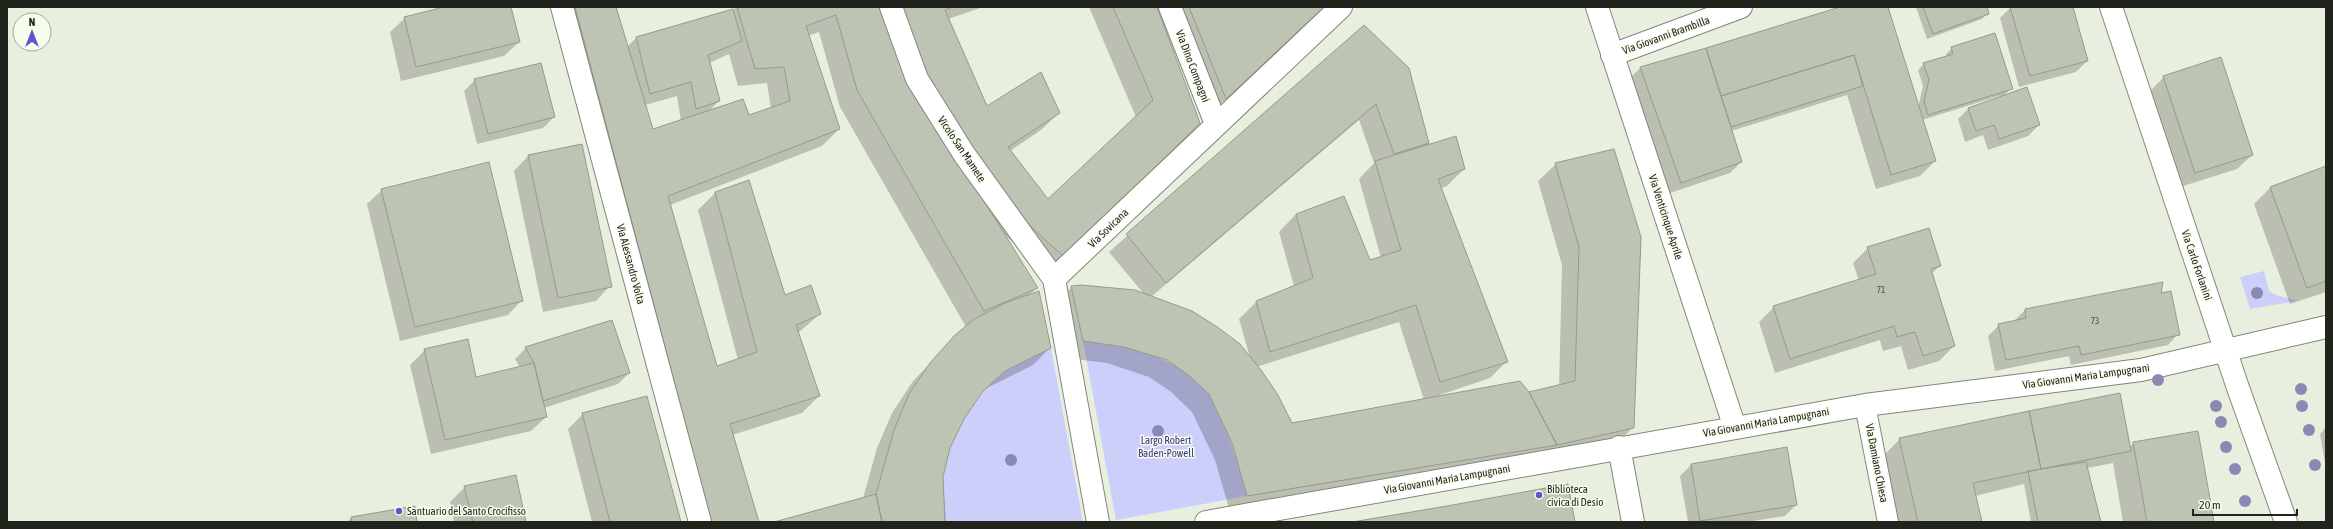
<svg xmlns="http://www.w3.org/2000/svg" width="2333" height="529" font-family="'Asap Condensed',sans-serif">
	<style>
		.green { fill: #cccffa }
		.shadow { fill: #0003; fill-rule: evenodd }
		.building { fill: #bdc4b3; stroke: #959b8b }
		.lines { fill: none; stroke-linecap: round; stroke-linejoin: round }
		.lane-casing { stroke: #818778; stroke-width: 22 }
		.street-casing { stroke: #818778; stroke-width: 24 }
		.lane { stroke: #fff; stroke-width: 20 }
		.street { stroke: #fff; stroke-width: 22 }
		.tree { fill: #8b89b1 }
		.poi-dot { fill: #6054cd; stroke: #f6fdec; stroke-width: 1.5 }
		.labels { text-anchor: middle; stroke-width: 3; stroke-linejoin: round; paint-order: stroke }
		.number-label { font-size: 9px; fill: #484c42 }
		.street-label { font-size: 11px; fill: #21241d; stroke: #f6fdec }
		.park-label { font-size: 11px; fill: #3e358b; stroke: #f6fdec }
		.poi-label { font-size: 11px; fill: #21241d; stroke: #f6fdec; text-anchor: start }
	</style>
	<rect width="100%" height="100%" fill="#e9efdf"/>
	<!-- green -->
	<path class="green" d="M2264 271 2269 291 2276 295 2297 301 2250 309 2240 277Z
		M1083 341C1129 344 1178 358 1209 394 1213 399 1215 407 1218 413 1231 440 1239 467 1247 496L1116 520Z
		M1051 348 1083 522H945C944 508 941 491 943 476 949 437 973 395 1005 372 1019 362 1036 355 1051 348Z"/>
	<!-- shadow -->
	<path class="shadow" d="M448 7H510L519 42 504 56 401 81 390 32 405 18Z
		M554 7H615L627 47 636 38 733 10 736 7H983L948 19 987 107 1059 113 1041 130 1010 151 1048 200 1136 117 1089 7H1156L1199 123 1046 273 1005 235 1037 288 1028 296 1050 348 1033 365 987 388 978 396 963 419 949 448 942 477 946 522H778L863 498 877 448 892 413 913 381 966 327 840 107 819 32 808 36 839 129 822 146 670 205 716 368 738 360 698 210 715 193 748 181 785 296 820 314 798 333 819 396 802 413 732 435 758 522H690ZM729 54 738 86 767 83 771 109 749 116 708 112 719 101 709 63ZM677 96 681 121 652 131 645 105Z
		M1165 7H1324L1209 115Z
		M1843 7H1887L1918 108 1923 86 1918 70 1924 64 1947 57 1946 54 1952 48 2011 88 2003 97 2039 125 2028 136 1988 150 1983 135 1965 142 1958 119 1969 108 1999 98V96L1922 120 1935 161 1920 176 1876 189 1847 95 1731 131 1741 162 1730 173 1670 193 1629 79 1640 68Z
		M1916 7H1992L1986 9 1988 13 1982 19 1927 39Z
		M2011 7H2072L2087 61 2076 72 2019 87 2000 18Z
		M1364 26 1409 69 1429 145 1464 169 1447 186 1441 188 1507 361 1490 378 1425 400 1529 393 1559 386 1562 265 1538 181 1556 164 1633 427 1616 445 1230 512 1215 460 1192 412 1170 391 1149 377 1107 363 1066 358 1055 304 1072 287H1107L1135 291 1144 294 1109 252ZM1359 120 1374 163 1359 179 1381 258 1369 261 1296 214 1279 232 1294 286 1256 302 1239 319 1251 361 1151 297ZM1399 322 1424 400 1291 424 1256 367Z
		M2164 77 2252 155 2237 169 2180 187 2149 92Z
		M475 80 554 117 543 128 477 144 464 91Z
		M528 156 610 286 596 301 543 312 514 171Z
		M2326 167V292L2290 304 2254 204 2271 187Z
		M382 190 522 300 508 315 400 341 367 204Z
		M1868 248 1940 266 1931 274 1954 346 1939 361 1908 370 1901 346 1883 351 1880 340 1775 373 1759 322 1774 307 1859 281 1853 263Z
		M2025 310 2178 334 2168 345 2071 365 2069 356 1995 371 1988 336 1999 325 2014 321Z
		M526 348 629 373 618 384 544 408 546 417 531 431 431 454 410 365 425 350 475 378 520 368 515 359Z
		M583 414 680 522H592L568 429Z
		M2326 427V468L2320 434Z
		M2197 432 2213 522H2123L2113 463 2087 468 2100 522H2031L2024 484 1975 496 1981 522H1897L1883 456 1900 439 2130 447 2133 443Z
		M1691 465 1796 505 1785 516 1747 522H1688L1680 476Z
		M465 487 525 522H454L450 502Z
		M351 518 416 522H347Z"/>
	<!-- building -->
	<path class="building" d="M444 7H511L520 42 416 67 404 17Z
		M575 7H616L653 129 743 99 749 115 790 101 784 67 755 69 737 7H885L910 81 1038 288 984 311 857 90 836 15 806 26 840 129 668 196 717 366 757 352 715 192 749 180 785 295 811 285 821 314 796 325 820 396 730 424 759 522H711Z
		M902 7H952L945 10 987 106 1041 72 1060 113 1008 147 1048 199 1153 100 1113 7H1157L1200 123 1064 257 1004 202 922 70Z
		M1189 7H1324L1226 99Z
		M1840 7H1888L1936 161 1891 175 1854 55 1721 96 1706 48Z
		M1923 7H1987L1989 14 1933 34Z
		M2010 7H2073L2088 61 2030 76Z
		M733 9 742 41 708 55 720 101 696 109 691 82 650 94 636 37Z
		M1364 25 1409 68 1429 143 1394 154 1376 104 1166 283 1126 234Z
		M1995 33 2013 89 1928 115 1924 101 1929 80 1923 63 1953 54 1951 47Z
		M1706 48 1742 162 1681 183 1640 67Z
		M1854 55 1863 86 1731 127 1721 96Z
		M2221 57 2253 155 2195 173 2163 76Z
		M541 63 555 117 488 134 474 79Z
		M2027 87 2040 125 1999 139 1994 125 1976 131 1968 108Z
		M1456 136 1465 169 1438 179 1508 362 1440 382 1416 305 1270 352 1256 301 1313 278 1296 214 1344 196 1370 260 1401 250 1375 161Z
		M582 144 612 287 558 298 528 155Z
		M1614 149 1641 237 1634 428 1557 445 1529 392 1575 381 1579 247 1555 163Z
		M489 162 523 301 415 327 381 189Z
		M2326 166V281L2307 288 2270 187Z
		M1929 228 1941 266 1931 269 1955 346 1923 356 1915 332 1897 337 1894 326 1790 359 1773 306 1876 274 1867 247Z
		M2163 282 2161 293 2171 291 2180 335 2081 355 2079 346 2006 360 1998 324 2026 318 2025 309Z
		M1081 285 1135 290 1192 311 1216 326 1240 344 1261 370 1278 395 1292 423 1520 381 1529 392 1557 445 1247 496 1232 443 1209 394 1187 374 1167 360 1124 347 1083 341 1071 286Z
		M1039 291 1051 348 1005 371 983 391 964 419 950 448 943 477 945 522H882L876 494 894 430 909 394 930 363 954 336 973 320 1005 303Z
		M612 320 630 373 543 401 534 363 525 347Z
		M468 339 476 377 534 363 547 417 445 440 424 349Z
		M2120 393 2131 451 2041 469 2029 411Z
		M647 396 681 522H610L582 413Z
		M2029 411 2041 469 1973 483 1982 522H1918L1899 438Z
		M2198 431 2214 522H2147L2133 442Z
		M1787 447 1797 505 1700 521 1691 464Z
		M2086 462 2101 522H2038L2028 471Z
		M516 475 526 522H473L464 486Z
		M1568 484 1575 522H1352L1447 506Z
		M876 494 882 522H774Z
		M415 506 417 522H352L351 517Z"/>
	<g class="lines">
		<defs>
			<path id="lane" d="M1865 405 1888 522"/>
			<path id="street" d="M562 7 700 522
				M891 7 917 79 964 154 1054 279
				M1170 7 1216 124
				M1597 7 1735 428
				M2111 7 2237 385 2286 522
				M1612 55 1741 7
				M1619 447 1633 522
				M1098 522 1054 279 1341 7
				M1206 522 1865 405 2141 370 2326 327"/>
		</defs>
		<!-- lane casing -->
		<use href="#lane" class="lane-casing"/>
		<!-- street casing -->
		<use href="#street" class="street-casing"/>
		<!-- lane -->
		<use href="#lane" class="lane"/>
		<!-- street -->
		<use href="#street" class="street"/>
	</g>
	<!-- trees -->
	<g class="tree">
		<circle cx="2257" cy="293" r="6"/>
		<circle cx="2158" cy="380" r="6"/>
		<circle cx="2301" cy="389" r="6"/>
		<circle cx="2216" cy="406" r="6"/>
		<circle cx="2302" cy="406" r="6"/>
		<circle cx="2221" cy="422" r="6"/>
		<circle cx="2309" cy="430" r="6"/>
		<circle cx="1158" cy="431" r="6"/>
		<circle cx="2226" cy="447" r="6"/>
		<circle cx="1011" cy="460" r="6"/>
		<circle cx="2315" cy="465" r="6"/>
		<circle cx="2235" cy="469" r="6"/>
		<circle cx="2245" cy="501" r="6"/>
	</g>
	<!-- markers -->
	<g class="poi-dot">
		<circle cx="1539" cy="495" r="4"/>
		<circle cx="399" cy="511" r="4"/>
	</g>
	<g class="labels">
		<!-- number labels -->
		<g class="number-label">
			<text x="1881" y="293">71</text>
			<text x="2095" y="324">73</text>
		</g>
		<!-- street labels -->
		<g class="street-label">
			<text transform="translate(1666 35) rotate(-20)" y="4">Via Giovanni Brambilla</text>
			<text transform="translate(1193 66) rotate(69)" y="4">Via Dino Compagni</text>
			<text transform="translate(962 149) rotate(56)" y="4">Vicolo San Mamete</text>
			<text transform="translate(1666 217) rotate(72)" y="4">Via Venticinque Aprile</text>
			<text transform="translate(1108 228) rotate(-44)" y="4">Via Sovicana</text>
			<text transform="translate(631 264) rotate(75)" y="4">Via Alessandro Volta</text>
			<text transform="translate(2197 265) rotate(71)" y="4">Via Carlo Forlanini</text>
			<text transform="translate(2086 376) rotate(-8)" y="4">Via Giovanni Maria Lampugnani</text>
			<text transform="translate(1766 422) rotate(-10)" y="4">Via Giovanni Maria Lampugnani</text>
			<text transform="translate(1877 463) rotate(79)" y="4">Via Damiano Chiesa</text>
			<text transform="translate(1447 479) rotate(-10)" y="4">Via Giovanni Maria Lampugnani</text>
		</g>
		<!-- park labels -->
		<g class="park-label">
			<text x="1166" y="444">Largo Robert<tspan x="1166" dy="13">Baden-Powell</tspan></text>
		</g>
		<!-- poi labels -->
		<g class="poi-label">
			<text x="1547" y="493">Biblioteca<tspan x="1547" dy="13">civica di Desio</tspan></text>
			<text x="407" y="515">Santuario del Santo Crocifisso</text>
		</g>
	</g>
	<!-- border -->
	<rect width="2333" height="529" fill="none" stroke="#21241d" stroke-width="16"/>
	<!-- north arrow -->
	<g transform="translate(32 32)"><circle r="19" fill="#f6fdec" stroke="#a1a699"/>
	<path d="M0-3L7 15L0 10L-7 15Z" fill="#6054cd"/>
	<text y="-6" font-size="11" font-weight="bold" text-anchor="middle" fill="#21241d">N</text>
	</g>
	<!-- scale -->
	<path d="M2193 509v6h104v-6" fill="none" stroke="#21241d" stroke-width="2"/>
	<text x="2199" y="509" font-size="12" fill="#21241d" stroke="#f6fdec" stroke-width="3" paint-order="stroke">20 m</text>
</svg>
